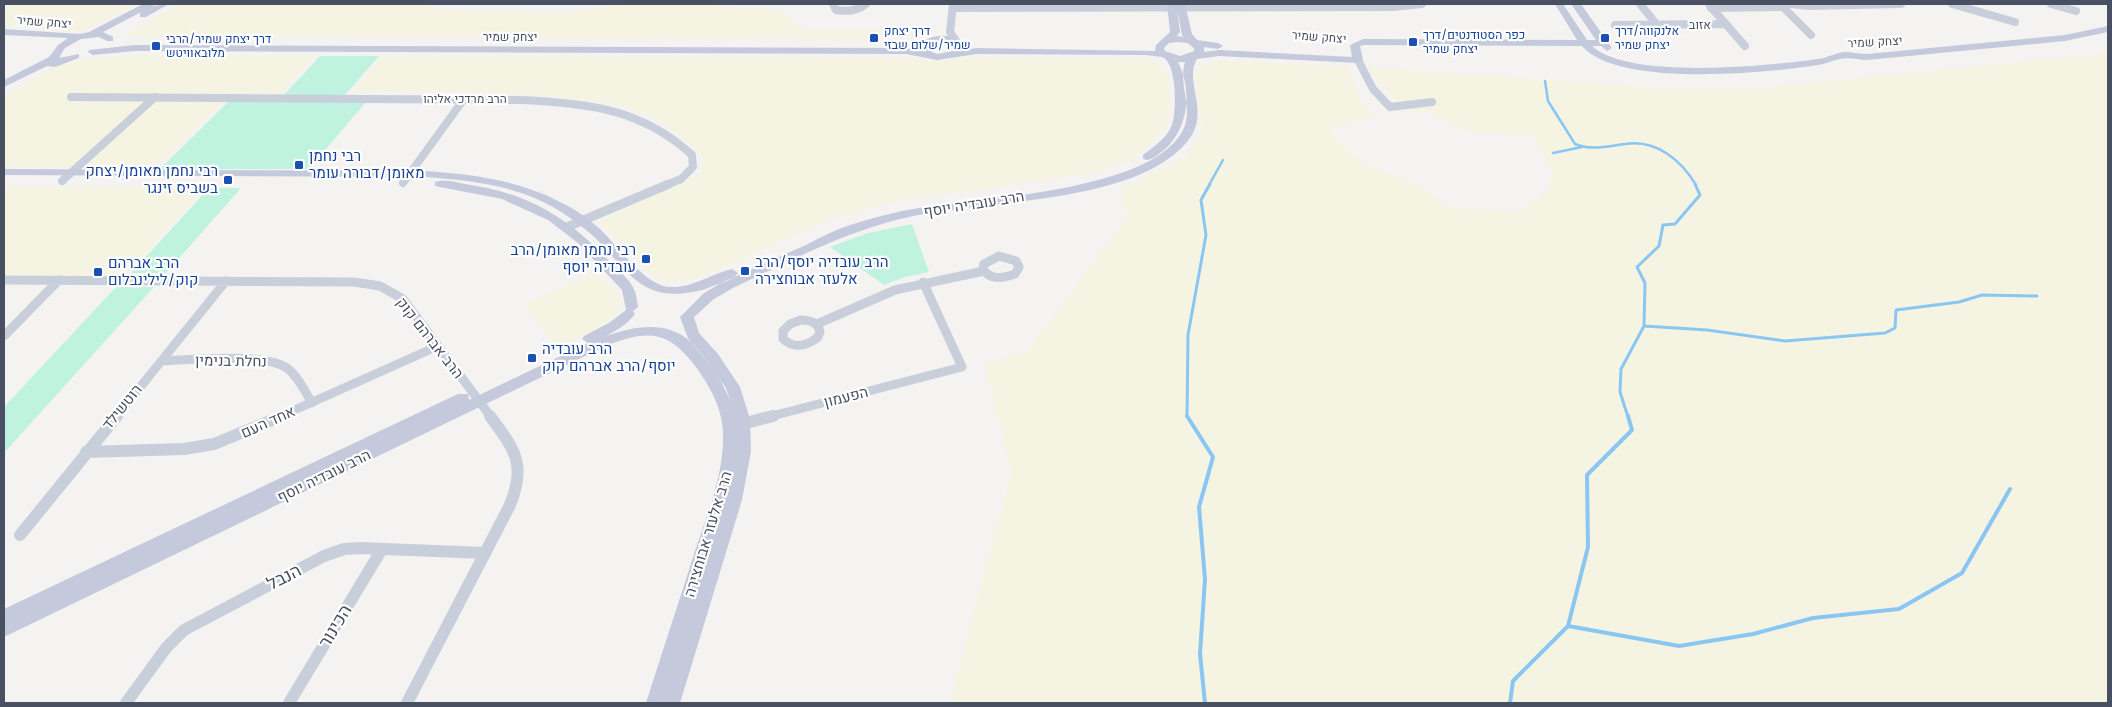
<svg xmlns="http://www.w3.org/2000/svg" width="2112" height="707" font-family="'Fira Sans',Heebo,sans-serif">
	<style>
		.green { fill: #c0f3df }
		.sand { fill: #f5f4e3 }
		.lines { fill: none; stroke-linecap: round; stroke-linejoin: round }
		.stream-far2 { stroke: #8ac6f2; stroke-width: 2.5 }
		.stream-far1 { stroke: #8ac6f2; stroke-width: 3 }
		.stream { stroke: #8ac6f2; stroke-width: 4 }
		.street-far2 { stroke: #c8ceda; stroke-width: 8 }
		.street-far1 { stroke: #c8ceda; stroke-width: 9 }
		.street { stroke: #c8ceda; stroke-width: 12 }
		.secondary { fill: #c4cadc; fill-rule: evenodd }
		.transit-dot { fill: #1a4fb4; stroke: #fff; stroke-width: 2 }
		.labels { text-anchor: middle; stroke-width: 4.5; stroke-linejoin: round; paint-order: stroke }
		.far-street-label { font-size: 12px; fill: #485061; stroke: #fff }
		.far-transit-label { font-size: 12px; fill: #164399; stroke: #fff; text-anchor: start }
		.transit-label { font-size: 15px; fill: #164399; stroke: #fff; text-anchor: start }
		.street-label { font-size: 15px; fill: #485061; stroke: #fff }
		.near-street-label { font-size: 18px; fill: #485061; stroke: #fff }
	</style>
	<rect width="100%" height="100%" fill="#f5f3f2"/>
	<!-- green -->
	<path class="green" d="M320 56H379L345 95H284Z
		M228 102H366L309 169H160Z
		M209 188H241L166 273H131Z
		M912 224 929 272 905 277 884 285 830 247 868 233Z
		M116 287H154L4 453V407Z"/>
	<!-- sand -->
	<path class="sand" d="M4 4H137L89 29 74 31 4 25Z
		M180 4H419L439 10 565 13 629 4H701L779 11 804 30H881L879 39 134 36 126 34Z
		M2108 53V703H949L1011 473 985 364 1028 351 1128 215 1119 190 1189 156 1202 129 1194 70 1219 60 1348 67 1361 101 1375 115 1328 129 1361 163 1428 190 1446 207 1520 212 1549 189 1552 170 1533 136 1471 132 1425 111 1405 110 1366 67 1676 89H1751Z
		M316 55 281 94H233L153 168 4 167V96L61 65 85 59 123 56Z
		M905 57 931 60 966 57 1144 59 1156 62 1167 74 1171 110 1165 129 1150 145 1128 161 1095 173 898 201 826 221 698 278 674 281 656 280 613 235 597 222 678 185 699 173 704 160C688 142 668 123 644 113 622 105 597 102 573 99 500 90 426 92 352 93L380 58Z
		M4 186 206 188 124 276H4Z
		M595 273C602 279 615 289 620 297 630 320 573 339 558 347L524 305Z"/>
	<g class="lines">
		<!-- stream-far2 -->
		<path class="stream-far2" d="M1545 81 1548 101 1575 144C1592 151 1608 146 1625 144 1656 139 1681 160 1696 185
			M1553 153 1582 147
			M1209 185 1223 160"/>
		<!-- stream-far1 -->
		<path class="stream-far1" d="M1644 326 1707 330 1785 341 1885 333 1895 328 1896 310 1959 302 1982 295 2037 296
			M1187 417 1188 335 1206 235 1201 200 1210 184
			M1628 417 1620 392 1621 369 1644 326 1645 283 1637 267 1659 246 1663 225 1675 224 1700 195 1695 184"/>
		<!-- stream -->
		<path class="stream" d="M1187 416 1213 457 1199 507 1205 579 1200 654 1205 703
			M1568 626 1679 646 1753 634 1813 618 1899 609 1962 573 2010 489
			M1510 703 1513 681 1568 626 1588 547 1587 475 1632 430 1628 416"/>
		<!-- street-far2 -->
		<path class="street-far2" d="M833 4 836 10C847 12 857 11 866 4
			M953 4 950 32 956 41
			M1640 4 1657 25
			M1790 4 1809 6 1901 4
			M1952 4 2015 22
			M2051 4 2076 11
			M1710 6 1745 46
			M1783 7 1811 35
			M953 8 1393 7 1422 4
			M1711 8 1783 7 1787 4
			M1615 25 1726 24
			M1358 60 1373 89 1390 107 1432 102
			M71 97 522 100C588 103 642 109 692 155L693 167 681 179 666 185
			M62 181 155 97
			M403 183 464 99"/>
		<!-- street-far1 -->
		<path class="street-far1" d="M567 227 669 184
			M999 256 1016 261 1019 267 1015 274C1003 278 990 281 983 269L984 264Z
			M4 280 354 282 380 286 403 299 491 417
			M801 320C810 320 817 322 820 331L818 337C807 346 794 349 783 339V331L790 324Z
			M817 324 895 290 984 271
			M4 336 59 280
			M161 361C190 360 264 352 287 368 298 376 305 392 312 403
			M116 417 226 281
			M279 417 438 346
			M768 417 962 367 923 282"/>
		<!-- street -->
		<path class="street" d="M738 425 773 416
			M86 452 184 449 214 444 282 416
			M20 535 117 416
			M126 703 166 648 184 630 324 556 344 549 360 548 485 553
			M289 703 382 549
			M407 703 510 505C527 463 514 449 490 416"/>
		<!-- secondary -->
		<path class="secondary" d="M143 4H154L153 6 169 4 146 17H140V13L145 10 103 32 113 37V41H107L99 37 81 39 65 48 59 58 79 54V58L55 67 47 66 4 87V80L49 57 58 45 68 38 4 35V29L80 34 89 32Z
			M1167 4H1185L1192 34 1197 40 1218 43 1223 46 1218 49 1204 47V52L1219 50 1352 57 1350 45 1363 39 1577 40 1555 4H1563L1587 40H1596L1571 4H1581L1612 48 1607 51 1601 46H1592C1628 80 1769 66 1818 59 1827 58 1835 53 1844 52 1852 52 1859 54 1867 54L2065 35 2108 26V32L2065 41 1867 60C1858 60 1849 57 1840 59 1833 60 1826 64 1818 65 1766 73 1618 88 1582 46L1364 45 1360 46 1363 60 1358 63 1219 56 1197 59C1183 82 1212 112 1187 142 1133 206 979 199 900 219 840 234 788 262 733 288L714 299 694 317 699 333 718 354 740 387 750 419 751 451 742 500 680 703H646C662 652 679 602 695 551 707 515 723 477 723 438 724 409 709 384 692 362 666 330 647 331 610 344L4 637V609L458 394H468L469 400 588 343 582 339 584 336 609 323 626 310 622 290 578 243 548 220 502 199 435 186V182C444 179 456 182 465 184 528 193 568 217 611 263 627 279 636 283 638 307L633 311 635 314C628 324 617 330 606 336 634 326 667 320 691 342 700 351 708 363 716 373L688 338 680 317 704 293 723 282C751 270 778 257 806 245 819 238 833 231 847 226 865 220 884 215 902 211 971 198 1135 194 1178 138 1198 113 1177 88 1185 62H1178C1193 91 1188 129 1164 150 1159 154 1153 159 1147 160L1143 159V155C1153 147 1166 139 1171 127 1177 115 1177 66 1164 58 1160 56 1151 56 1145 55L977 54 937 60 906 54 135 51 93 55 88 52 89 50 135 45 906 48 918 50V46C930 33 954 32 966 46L963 50 977 48 1155 51 1156 45 1170 32ZM1177 8 1182 35 1184 37 1177 36 1180 32ZM942 41 949 42 956 46 953 51 937 54 928 50 930 45ZM1178 42 1187 43 1194 48V51L1180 56 1165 51 1164 48 1169 43ZM718 376 726 388 730 400 719 377Z
			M4 169 424 171C471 174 518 180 560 202 575 209 589 219 601 230 617 245 646 287 670 287 693 288 711 274 732 269L738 273C733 281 717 284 708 288 701 291 693 292 686 293 637 300 622 262 591 234 579 224 567 215 553 207 514 185 468 180 424 177L4 175Z"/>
	</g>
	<!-- markers -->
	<g class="transit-dot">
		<rect x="869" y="33" width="10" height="10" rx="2.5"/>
		<rect x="1600" y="33" width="10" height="10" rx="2.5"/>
		<rect x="1408" y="37" width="10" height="10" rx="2.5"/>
		<rect x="151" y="41" width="10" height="10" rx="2.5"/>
		<rect x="294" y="160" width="10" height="10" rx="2.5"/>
		<rect x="223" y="175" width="10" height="10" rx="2.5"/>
		<rect x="641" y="254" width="10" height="10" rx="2.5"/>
		<rect x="740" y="266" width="10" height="10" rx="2.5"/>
		<rect x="93" y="267" width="10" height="10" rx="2.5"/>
		<rect x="527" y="353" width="10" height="10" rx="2.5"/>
	</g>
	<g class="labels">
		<!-- far-street labels -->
		<g class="far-street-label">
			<text transform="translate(44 22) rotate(4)" y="4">יצחק שמיר</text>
			<text x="1700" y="29">אזוב</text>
			<text x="510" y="41">יצחק שמיר</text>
			<text transform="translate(1319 37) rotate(4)" y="4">יצחק שמיר</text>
			<text transform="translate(1875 42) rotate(-3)" y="4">יצחק שמיר</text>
			<text x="465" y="103">הרב מרדכי אליהו</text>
		</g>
		<!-- far-transit labels -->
		<g class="far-transit-label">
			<text x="884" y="35">דרך יצחק<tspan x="884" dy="14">שמיר/שלום שבזי</tspan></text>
			<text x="1615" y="35">אלנקווה/דרך<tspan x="1615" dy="14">יצחק שמיר</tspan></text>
			<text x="1423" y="39">כפר הסטודנטים/דרך<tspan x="1423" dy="14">יצחק שמיר</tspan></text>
			<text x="166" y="43">דרך יצחק שמיר/הרבי<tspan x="166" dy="14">מלובאוויטש</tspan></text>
		</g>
		<!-- transit labels -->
		<g class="transit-label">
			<text x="309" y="161">רבי נחמן<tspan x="309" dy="17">מאומן/דבורה עומר</tspan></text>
			<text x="218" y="176" text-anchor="end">רבי נחמן מאומן/יצחק<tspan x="218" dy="17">בשביס זינגר</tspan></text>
			<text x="636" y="255" text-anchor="end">רבי נחמן מאומן/הרב<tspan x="636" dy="17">עובדיה יוסף</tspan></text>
			<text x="755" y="267">הרב עובדיה יוסף/הרב<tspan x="755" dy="17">אלעזר אבוחצירה</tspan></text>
			<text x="108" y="268">הרב אברהם<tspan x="108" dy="17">קוק/לילינבלום</tspan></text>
			<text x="542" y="354">הרב עובדיה<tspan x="542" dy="17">יוסף/הרב אברהם קוק</tspan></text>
		</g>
		<!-- street labels -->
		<g class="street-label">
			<text transform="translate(974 204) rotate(-9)" y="5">הרב עובדיה יוסף</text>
			<text transform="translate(430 338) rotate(52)" y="5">הרב אברהם קוק</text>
			<text transform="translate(231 361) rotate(1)" y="5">נחלת בנימין</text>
			<text transform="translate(846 397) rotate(-14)" y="5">הפעמון</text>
			<text transform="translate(122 407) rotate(-51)" y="5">רוטשילד</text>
			<text transform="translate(268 422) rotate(-24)" y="5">אחד העם</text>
			<text transform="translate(324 476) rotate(-26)" y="5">הרב עובדיה יוסף</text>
			<text transform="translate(708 534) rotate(-73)" y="5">הרב אלעזר אבוחצירה</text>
		</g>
		<!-- near-street labels -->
		<g class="near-street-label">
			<text transform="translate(284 577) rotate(-27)" y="6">הנבל</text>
			<text transform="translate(335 626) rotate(-59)" y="6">הכינור</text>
		</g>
	</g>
	<!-- border -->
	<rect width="2112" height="707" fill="none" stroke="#485061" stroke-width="10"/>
</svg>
